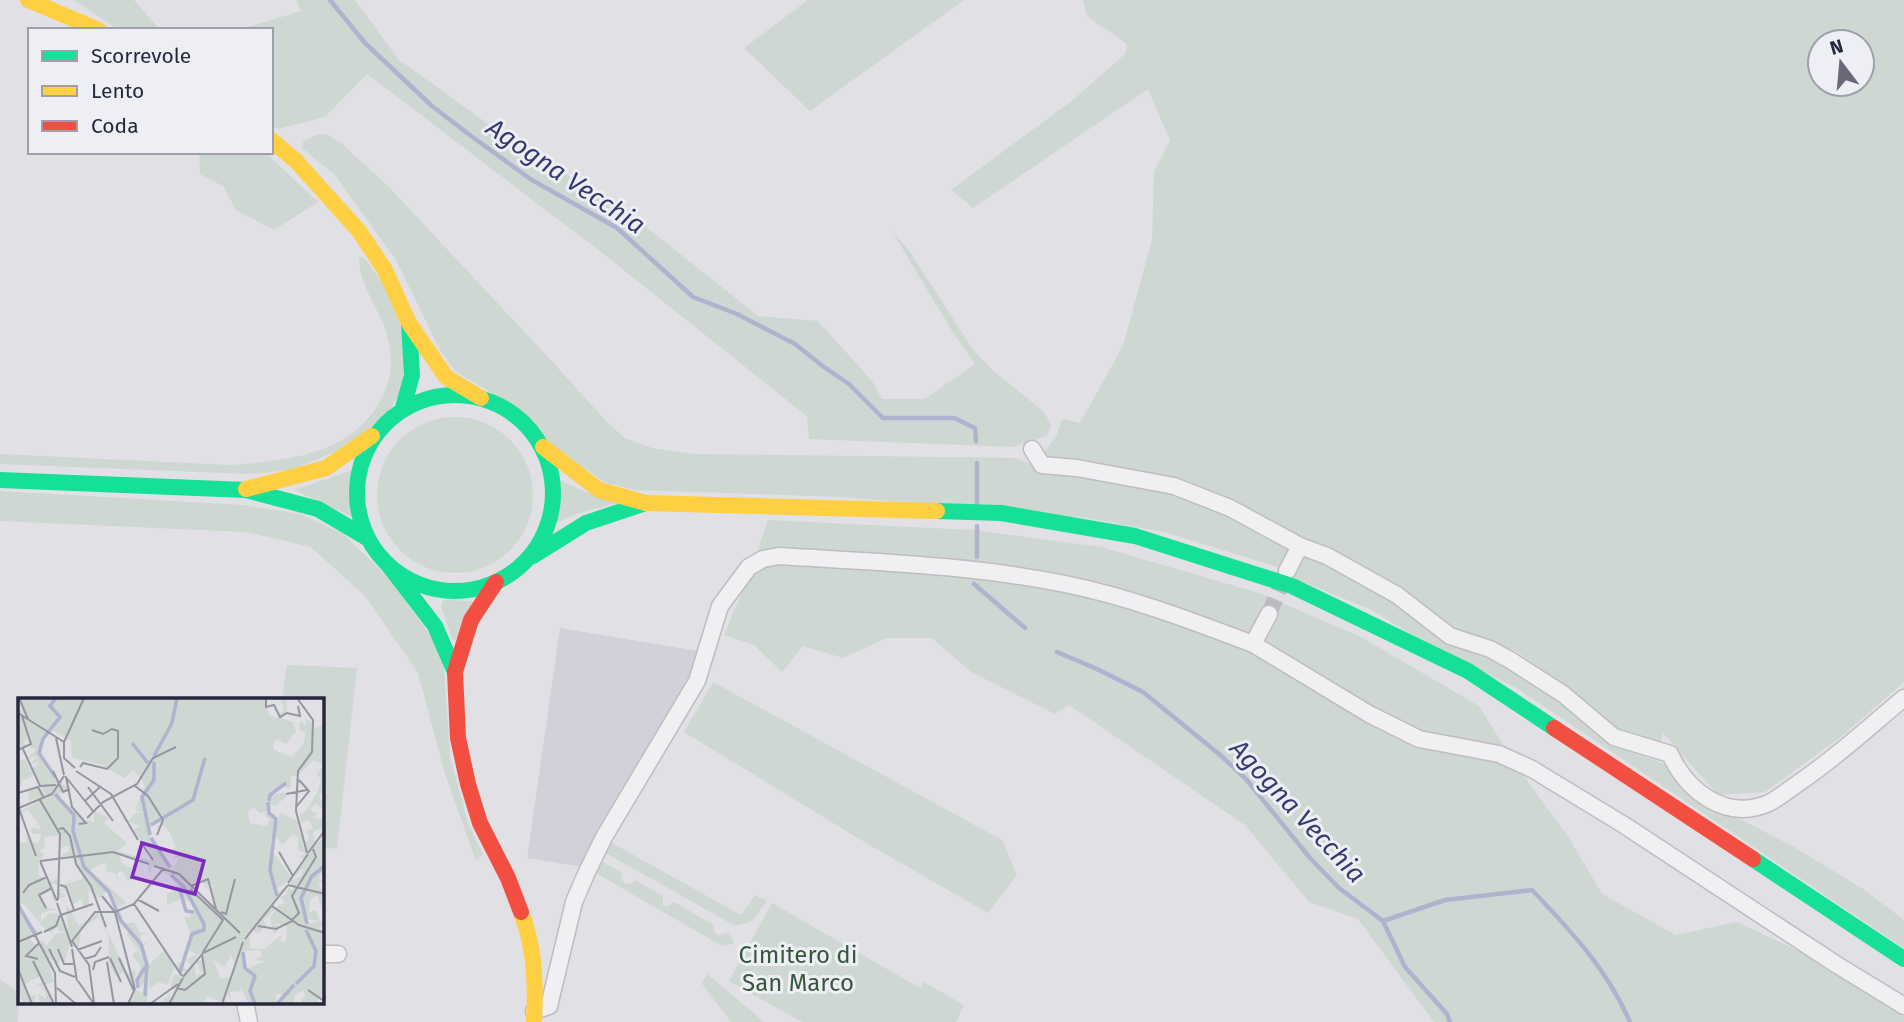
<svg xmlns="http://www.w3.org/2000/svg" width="1904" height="1022" font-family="'Fira Sans',sans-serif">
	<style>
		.built { fill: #d1d1d9 }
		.green { fill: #ced7d2; fill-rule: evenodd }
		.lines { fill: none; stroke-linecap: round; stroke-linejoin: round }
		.stream { stroke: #b0b3cf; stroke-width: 4.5 }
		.street-tunnel { stroke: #bbbbc3; stroke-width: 16; stroke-dasharray: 16 8; stroke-linecap: butt }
		.street-casing { stroke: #bdbdc2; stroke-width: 19 }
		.street { stroke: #f0f0f2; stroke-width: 16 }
		.fast { stroke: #16e098; stroke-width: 16 }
		.slow { stroke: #ffcf43; stroke-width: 16 }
		.jam { stroke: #f24e42; stroke-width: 16 }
		.labels { text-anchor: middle; stroke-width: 6; stroke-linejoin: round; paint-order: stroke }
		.park-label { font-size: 24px; fill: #37583c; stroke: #eeeef5 }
		.water-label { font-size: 26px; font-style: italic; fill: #353a6f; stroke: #eeeef5 }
		.inset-river { fill: none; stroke: #b0b3cf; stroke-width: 3.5 }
		.inset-road { fill: none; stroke: #9696a2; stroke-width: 2 }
		.view { fill: #7b2cbf; fill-opacity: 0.15; stroke: #7b2cbf; stroke-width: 3.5 }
		.inset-edge { fill: none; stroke: #28283d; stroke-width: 3.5 }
	</style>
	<rect width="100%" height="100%" fill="#e0e0e5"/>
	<!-- built -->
	<path class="built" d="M560 628 716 654 699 693 596 869 527 858Z"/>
	<!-- green -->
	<path class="green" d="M74 0H134L160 30H119Z
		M296 0H355L398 59 523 149 619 205 758 316 818 321 872 381 882 399H925L975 364 952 331 892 231 908 249 972 348 990 368 1044 412 1051 425 1050 430 1046 436 1013 447 809 439 807 416 601 252 367 74 325 117 278 129 271 125V30H238L301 11Z
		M808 0H964L810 111 744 48Z
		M1083 0H1904V682L1842 736 1765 792 1718 795 1663 733 1660 744 1620 734 1566 687 1518 652 1451 630 1399 586 1183 483 1083 459 1050 458 1044 452 1056 437 1062 419 1080 423 1123 346 1152 240 1154 172 1170 140 1148 89 973 208 951 190 1073 100 1126 53 1127 44 1087 16ZM1820 42H1862V84H1820Z
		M327 134 343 145 387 185 548 357 607 422 625 438 652 448 694 454 1016 458 1039 468 1081 474 1172 495 1275 532 1289 547 1281 568 1164 532 1081 517 841 497 636 490 606 483 555 448 524 412 455 371 440 350 396 260 335 175 302 148 303 142 316 135Z
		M199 152H265L318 202 274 230 236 210 223 186 200 174Z
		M364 257 383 284 400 322 404 364 401 392 387 413 348 447 290 470 248 474 0 464V454L230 465C288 461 356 454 383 395 391 378 393 362 389 343 383 311 360 291 359 258Z
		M377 495a78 78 0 1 1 156 0a78 78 0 1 1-156 0Z
		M353 470 351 502 352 517 294 490Z
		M558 479 578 489 618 503 579 513 556 523 559 510Z
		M0 491 243 505 300 514 343 534 390 579 443 654 450 757 468 823 483 855 476 861 445 774 418 673 366 597 311 547 246 532 0 521Z
		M768 520 972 530 1101 547 1259 593 1361 637 1479 706 1515 764 1569 838 1602 894 1676 935 1737 922 1807 955 1904 1017V1022H1434L1358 919 1309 902 1245 825 1069 705 1055 714 971 672 932 638H887L843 658 803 646 782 672 754 645 724 635 750 573Z
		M1304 554 1325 563 1395 601 1449 644 1512 668 1615 745 1664 764 1689 794 1706 808 1742 820 1794 847 1863 889 1904 920V948L1518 689 1420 640 1372 610 1291 577Z
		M443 600 473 601 456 640 452 639 441 606Z
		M287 665 357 668 337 848 322 849V700H282Z
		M713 682 1002 840 1017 875 988 913 866 843 684 732Z
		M612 843 741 915 755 895 767 901 752 921 735 926 606 853Z
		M603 862 622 873 621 878 626 884 632 883 635 880 663 896V905L668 906 674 902 714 925V932L718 935 728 933 735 943 722 946 596 873Z
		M772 903 920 988 924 982 964 1005 956 1022H802L729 981Z
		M707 974 764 1022H731L702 984Z
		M0 979 19 993 18 1022H0Z"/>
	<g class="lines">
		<!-- stream -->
		<path class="stream" d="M330 0 365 43 432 106 471 136 532 180 617 228 693 297 737 314 795 344 824 367 849 384 883 418H954L975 428 976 441
			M977 503V463
			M977 557V526
			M974 584 1025 628
			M1057 652 1097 669 1143 692 1219 754 1245 778 1310 858 1339 888 1383 921 1445 900 1532 890C1571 931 1607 969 1630 1022
			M1383 921 1405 967 1447 1014 1450 1022"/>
		<!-- street-tunnel -->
		<path class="street-tunnel" d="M1269 614 1285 576"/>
		<defs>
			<path id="street" d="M1032 449 1042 465 1077 468 1174 486 1230 508 1300 546 1287 571
				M1300 546 1327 556 1397 595 1450 636 1490 649 1510 660 1563 694 1614 737 1670 754C1687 791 1726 822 1769 803 1780 797 1790 789 1800 782 1837 757 1870 726 1904 698
				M1253 644 1369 714 1419 739 1499 754 1532 769 1624 825 1834 963 1904 1006
				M322 954H338
				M245 1003 249 1022
				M534 1011 549 1006 574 902 586 874 604 837 697 681 720 606 749 567 763 559 779 556C875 562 971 565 1065 584 1130 597 1192 621 1253 644L1269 614"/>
		</defs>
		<!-- street casing -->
		<use href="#street" class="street-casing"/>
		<!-- street -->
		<use href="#street" class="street"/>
		<!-- fast -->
		<path class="fast" d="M357 493a98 98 0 1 1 196 0a98 98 0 1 1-196 0Z
			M403 408 412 375 409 326
			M0 480 246 490 318 509 367 538
			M937 511 1001 513 1135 536 1292 586 1468 671 1554 728
			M533 556 586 523 646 503
			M389 566 435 626 455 672
			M1753 859 1904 959"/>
		<!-- slow -->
		<path class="slow" d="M28 0 99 30
			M271 140 296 161 359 231 385 270 409 323 446 377 481 398
			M543 447 599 490 646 503 937 511
			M246 489 326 468 372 436
			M521 912C535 948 536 984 534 1022"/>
		<!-- jam -->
		<path class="jam" d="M496 582 471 620 455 672 458 738 468 784 480 823 508 878 521 912
			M1554 728 1753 859"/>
	</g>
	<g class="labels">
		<!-- park labels -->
		<g class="park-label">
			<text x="798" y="963">Cimitero di<tspan x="798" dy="28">San Marco</tspan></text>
		</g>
		<!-- water labels -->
		<g class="water-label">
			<text transform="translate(566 176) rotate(34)" y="9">Agogna Vecchia</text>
			<text transform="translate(1298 811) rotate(47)" y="9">Agogna Vecchia</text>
		</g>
	</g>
	<!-- overview -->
	<g transform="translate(18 698)">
		<rect width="306" height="306" fill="#e0e0e5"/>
		<path d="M0 0H247L251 17 259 20 266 11 263 0H268L269 15 263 20 275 24 278 33 268 46 258 41 255 47 256 52 274 59 285 46 288 35 281 32 282 23 288 28 287 21 295 24 294 31 306 27V93L301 97 306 112 298 105 292 112 300 116 294 120 307 121 306 136 303 130 295 134 297 146 306 140V179L303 175 301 180 306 185H300L306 194V203L302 202 306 207H302L300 197 292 201 291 214 298 212 302 223 290 221V225L306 223 302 230 305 233V228H306V233L303 234 306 267 302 274 306 271V299L300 300 299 306H282L287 297 285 292 277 297 276 306H260L266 297 258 295V306L230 305 222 287 223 293 212 294 213 305 209 294 208 306 189 298 185 306H152L156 304 153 303 156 292 153 290 151 306H140L151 297 155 278 160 276 164 281 169 275 165 273V278L156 270 149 287 141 284 131 291V268L129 306H110L117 297 116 291 124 295 127 287 115 289 107 274 97 278 90 263 91 239 81 219 63 231 61 248 59 250 54 242 57 250 52 246 46 266 43 261 38 267 37 262 30 261 35 267 32 270 36 284 24 287 35 306H22L20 295 28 301 27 294 22 288 15 290 24 284 22 278 7 286 11 297 17 298V306H6L0 296V146L9 144 8 139 20 146 23 136H14L13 130 24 131 10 112 2 115 8 120 2 116 0 122V108L3 113 20 104 18 100 11 104 10 92 20 89 28 99 14 71 21 64 12 66 19 59 9 60 18 52 11 48 10 39 5 45 9 48 4 51 0 43V14L6 9ZM34 32 53 43 54 60 84 67 106 80 115 72 123 81 127 88 117 111 125 106 117 113 127 114 117 115 110 124 122 128 115 133 133 154 132 162 99 153 109 145 86 125 91 120 76 113V125L70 121 68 125 43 100 41 95 51 91 31 75 22 60 26 42ZM295 62 306 67 299 76 303 82 300 93 288 113 282 116 283 125 290 122 295 130 287 134 291 137 286 151 279 123 262 114 258 131V117L250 113V106L257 108 269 98 265 94 253 98 265 88 272 91 273 78 281 77ZM235 109 242 115 250 113 246 117 252 122 248 128 232 125 230 114ZM144 123 138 131 146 127 152 135 158 150 148 154 159 153 160 157 153 160H161L156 169 136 151 132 136 133 127ZM275 136 280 139V152L288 156 281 159 287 161 276 179 285 170 283 178 275 182 254 153 253 143 258 138 264 147ZM42 137 43 150 49 147 52 153 40 159 55 158 57 152 58 158 78 156 55 159 65 181 43 187 48 191H40L39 194 42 200 48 198 41 192 49 193 54 207 63 201 66 209 71 207 70 193 81 200 89 193 93 195 100 209 109 205 72 172 87 164 89 174 97 175 101 184 99 175 104 173 110 183 114 181 116 172 104 165 101 157 129 166 132 178 134 168H144L142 173 153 178 161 192 149 195V207L162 201 169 213 166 205 171 202 178 213 172 214 173 220 166 218 174 241 170 252 179 256 169 262 173 268 180 256 186 254 185 262 179 263 178 264 184 276 178 278 176 267 170 274 161 264 158 267 146 252 131 267 126 247 134 242 125 246 122 238 128 234 122 235 117 225H106L102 213V221L111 233 109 237 125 258 119 253 114 257 123 269 117 285V271L110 276 80 214 61 228 48 206 50 232 39 215 30 216 23 224V215L40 211 29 210 33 206 28 209 23 197 33 192 36 205 37 201 32 186H41L42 180 30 185 21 177 20 165 26 157 22 152 27 150 26 139ZM272 182 276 192 270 190 268 197 262 198 266 204 271 203 261 207 252 220 256 236 261 232 258 225 269 229 268 244 260 242 264 240 263 237 247 251 232 250 231 232 241 235 248 227 245 222 257 211 255 206 268 189 259 195 260 190ZM185 183 187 188 193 193 187 186 198 188 194 189 196 204 190 207 173 188ZM5 205 27 231 33 235 40 228V233H49L38 236 29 247 25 243 18 247 10 240 21 235 9 221 2 207ZM209 250 217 265 212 279 203 281 195 262 207 269 212 259ZM243 252 244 259 235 262 248 263 228 271 226 253ZM7 61 16 78 5 82 0 94V64Z" fill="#ced7d2" fill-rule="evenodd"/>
		<path class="inset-river" d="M114 45 130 65M136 58 154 25 159 0M37 79 21 55 25 41 42 19 32 8 38 0M37 96 56 117 55 133 66 169 91 194 103 223 123 246 129 267 127 298M251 103 252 97 268 85M250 104 251 115 258 121 252 172 259 198M133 127 175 102 187 60M132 137 124 99 136 82V64M133 140 152 169M153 177 166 189 186 226V232L174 236 162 274M161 189 168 213 176 214M0 207 17 236M289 226 283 200 294 178 307 168M225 254 227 270 237 278 232 293 237 306M278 286 296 268 298 253 288 232M120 290 119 282 128 268M259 306 276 287"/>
		<path class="inset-road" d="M1 0 10 21M248 0V9L256 7 262 19 269 15 282 18 280 8M279 0 295 22 294 54 280 73 278 113 289 155M0 15 46 44M38 40 46 77M5 51 22 88 38 87M0 52 13 46 4 18M62 69 65 65 89 71 100 60V33L94 31 85 36 74 32M57 70 46 60V44L66 0M35 73 45 94 52 91M58 73 93 96 120 142M47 78 75 113M48 79 54 109 68 125 61 126M117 88 130 98 145 122 139 137M70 89 95 123M0 95 20 89 26 100M268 96 289 92M22 102 42 136 40 202M67 103 83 88M0 108 18 158M279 108 291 93 281 82M1 110 34 96 46 78M69 120 85 104 119 86 135 60 158 49M41 131 45 130 52 138 58 166 73 188 88 229M122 143 135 162M261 154 275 178M290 155 307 132M22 163 95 154 131 166M22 163 39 203M136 168 161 176 222 235M270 185 290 156M42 187 48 189 56 212M270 187 307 196M173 188 190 181 198 211M172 191 205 222 185 254M5 195 11 187 29 179M84 198 97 214 117 292M119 201 141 213M39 205 54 249M116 206 164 278M254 208 281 227 307 235M28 210 21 197 34 190M203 214 208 216 217 181M43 217 75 206M273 223 281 215 274 198 298 159 295 151M240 228 258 231 274 223M26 234 38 228 42 217M17 237 37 275 38 306M227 241 270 187M0 244 24 234M31 251 42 273 57 279M40 251 46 266H55M54 251 59 283M59 252 84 243M92 260 103 284M101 260 116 293 110 306M20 261 8 258 22 244M66 261 77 258 83 249M15 263 36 306M89 264 96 306M0 271 14 306M75 272 77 264 91 259M165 279 185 255 218 239M60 283 76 306M39 290 58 306M158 290 167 292 187 276 184 256M290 292 306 303 307 298M76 305 71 267 54 243 77 214H97L116 206 145 171M132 306 160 286M151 306 165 280M204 306 225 244"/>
		<path class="view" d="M124 145 186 163 177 196 114 179Z"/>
		<rect width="306" height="306" class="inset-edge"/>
	</g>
	<!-- legend -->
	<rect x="28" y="28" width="245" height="126" fill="#eeeef5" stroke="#9f9fab" stroke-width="2"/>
	<rect x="42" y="51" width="35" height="10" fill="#16e098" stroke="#9f9fab" stroke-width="2"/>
	<text x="91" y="63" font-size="21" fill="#28283d">Scorrevole</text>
	<rect x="42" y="86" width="35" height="10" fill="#ffcf43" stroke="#9f9fab" stroke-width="2"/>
	<text x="91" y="98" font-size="21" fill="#28283d">Lento</text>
	<rect x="42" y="121" width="35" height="10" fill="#f24e42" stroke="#9f9fab" stroke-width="2"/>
	<text x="91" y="133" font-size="21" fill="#28283d">Coda</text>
	<!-- north arrow -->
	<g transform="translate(1841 63) rotate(344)"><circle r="33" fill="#eeeef5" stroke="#9f9fab" stroke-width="2"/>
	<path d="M0-5L12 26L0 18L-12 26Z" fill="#686878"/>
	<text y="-10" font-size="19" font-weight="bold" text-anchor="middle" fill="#28283d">N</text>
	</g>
</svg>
